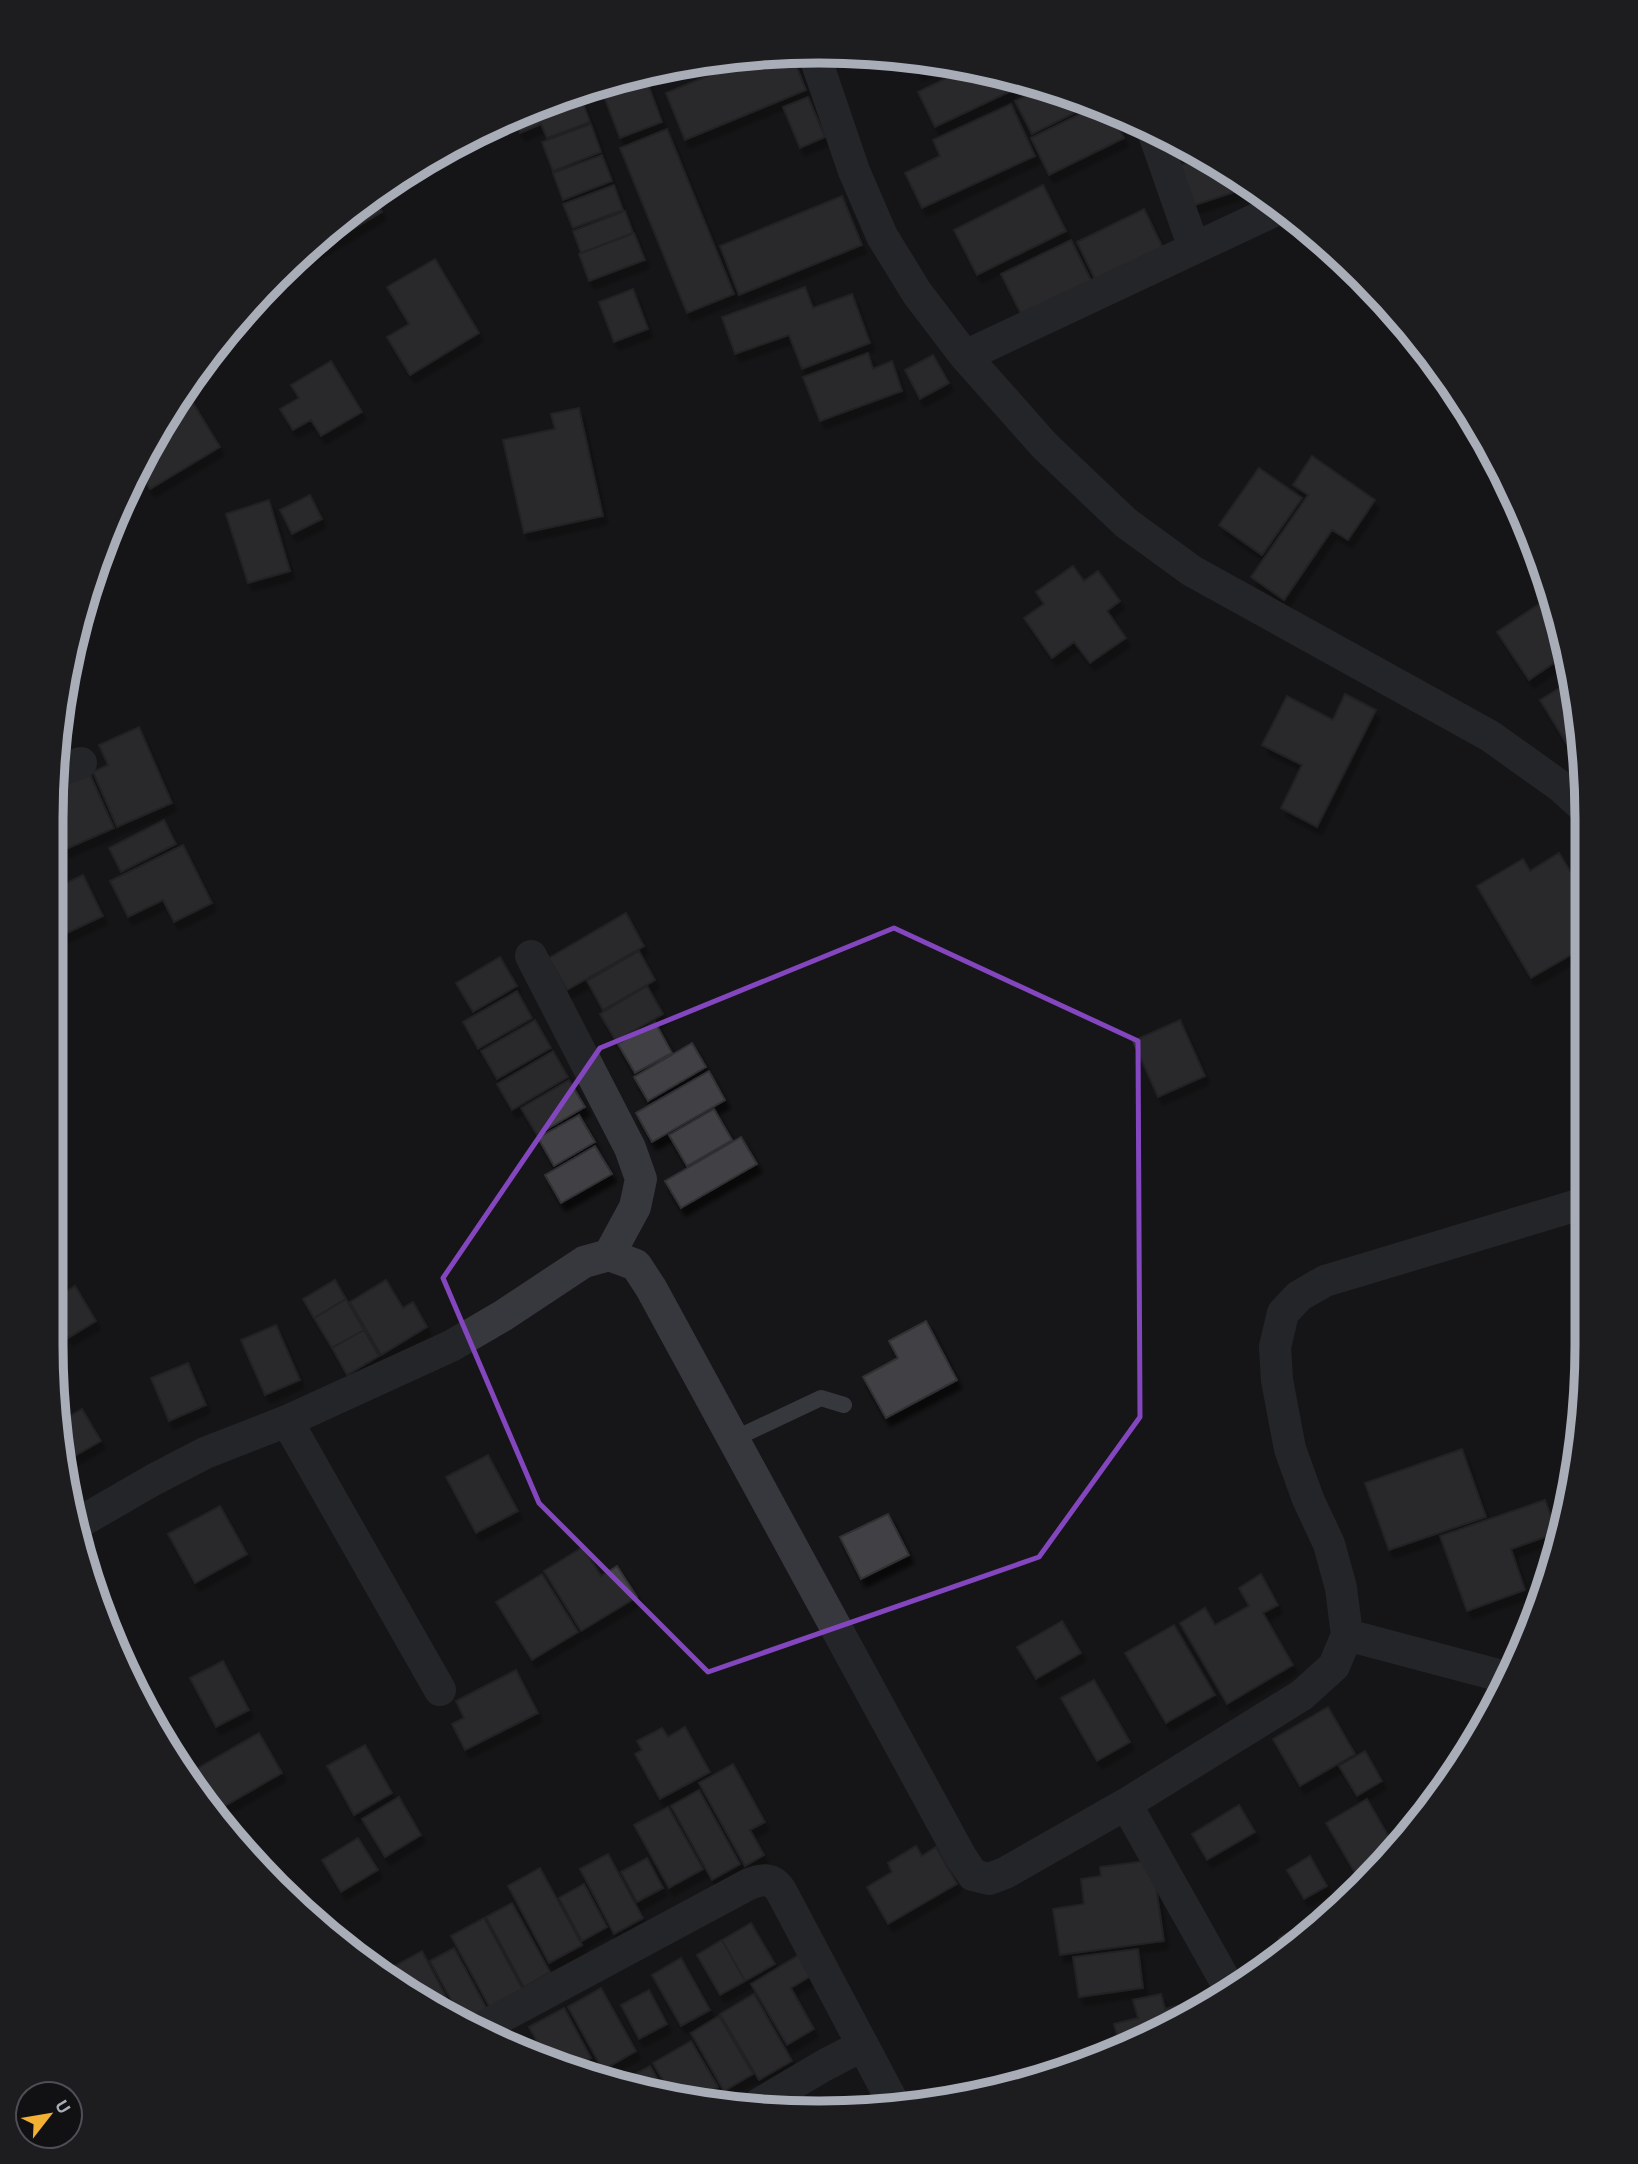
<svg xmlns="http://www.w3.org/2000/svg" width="1638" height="2164" font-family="'Alegreya Sans',sans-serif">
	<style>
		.building { fill: #404145; stroke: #303034; stroke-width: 2; filter: url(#shadow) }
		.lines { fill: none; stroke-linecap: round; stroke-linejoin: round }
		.lane { stroke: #37383d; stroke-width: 16 }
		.street { stroke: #37383d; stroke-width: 32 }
		.marked { fill: none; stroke: #8446be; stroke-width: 5; stroke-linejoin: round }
		.rim { fill: none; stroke: #a8adb8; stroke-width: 9 }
	</style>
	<defs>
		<filter id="shadow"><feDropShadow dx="4.5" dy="8" stdDeviation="2" flood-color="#0009"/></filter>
	</defs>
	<rect width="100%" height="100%" fill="#161618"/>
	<!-- building -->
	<path class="building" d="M791 53 806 90 685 140 666 93 754 57Z
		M912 60 939 63 918 73Z
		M971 66 1006 77 1013 90 935 127 918 92Z
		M644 73 662 122 620 138 600 86Z
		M1043 88 1094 103 1032 134 1015 101Z
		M579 93 590 122 547 138 541 124 520 133 513 116 535 106Z
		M808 97 825 137 800 148 783 107Z
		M1011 104 1035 156 922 208 905 173 940 156 933 140Z
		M1098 105 1108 108 1124 138 1049 175 1031 138Z
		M591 124 601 152 553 171 542 142Z
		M667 129 734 294 687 313 620 148Z
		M602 155 612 181 563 200 553 173Z
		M1203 157 1245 180 1252 186 1186 208 1172 168Z
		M614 185 623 210 573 228 563 204Z
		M1043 185 1066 231 977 275 954 230Z
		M373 196 382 212 297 262 296 259Z
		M842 196 862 245 739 295 720 246Z
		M1144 209 1166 254 1099 288 1077 242Z
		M625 211 633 233 581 253 573 231Z
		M634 233 645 260 589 281 579 254Z
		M1071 240 1093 284 1023 318 1001 274Z
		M435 259 479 333 410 375 387 337 409 324 387 287Z
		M805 287 813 308 852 294 870 343 802 369 789 335 735 354 722 317Z
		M633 289 648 329 614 342 599 302Z
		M868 353 873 369 892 361 902 391 820 421 803 377Z
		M933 355 949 383 920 399 905 370Z
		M331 361 362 412 321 436 311 420 293 430 280 409 299 398 291 385Z
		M193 403 220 447 150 489 137 467 168 418Z
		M579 408 603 516 524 533 503 440 555 429 551 414Z
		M1312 456 1375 500 1348 540 1332 530 1284 600 1251 577 1308 495 1293 485Z
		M1259 468 1302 498 1262 555 1219 525Z
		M310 495 322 519 292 534 280 510Z
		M269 500 290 571 248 583 226 514Z
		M1073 566 1084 581 1098 571 1120 601 1107 611 1126 638 1090 663 1074 642 1052 658 1024 618 1044 604 1036 592Z
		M1548 598 1564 656 1529 680 1497 632Z
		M1571 681 1581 719V756L1576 759 1540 700Z
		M1345 694 1376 710 1317 827 1281 808 1302 765 1262 745 1287 696 1333 720Z
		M139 727 172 803 117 827 93 772 108 765 99 745Z
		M88 770 114 828 64 850 52 822V786Z
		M164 820 176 844 121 872 109 848Z
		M183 845 212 903 174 922 163 900 128 917 110 881Z
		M52 849 59 870 52 872Z
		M1559 853 1570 871 1581 865V949L1531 978 1477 886 1523 859 1530 871Z
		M83 875 103 916 52 940V890Z
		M626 913 644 946 567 990 549 958Z
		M639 951 655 980 603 1010 587 981Z
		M500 957 517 986 473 1012 456 983Z
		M647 986 663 1014 616 1041 600 1014Z
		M517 991 532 1018 478 1049 463 1022Z
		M535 1020 551 1048 497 1079 481 1051Z
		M1180 1020 1205 1076 1158 1097 1133 1041Z
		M655 1022 672 1053 635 1073 618 1044Z
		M692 1043 706 1067 648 1101 634 1077Z
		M553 1051 568 1077 512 1110 497 1084Z
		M709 1071 725 1100 652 1142 636 1113Z
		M569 1080 585 1107 537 1135 521 1108Z
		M714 1109 732 1140 687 1166 669 1135Z
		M579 1115 595 1142 554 1166 538 1138Z
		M741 1137 757 1164 681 1208 665 1181Z
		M595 1146 612 1174 561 1203 545 1175Z
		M335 1280 346 1299 314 1318 303 1299Z
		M386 1280 403 1308 413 1302 427 1327 381 1355 350 1302Z
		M75 1286 96 1321 68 1338 51 1309V1301Z
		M346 1299 364 1330 332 1348 314 1318Z
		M926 1321 957 1380 886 1418 863 1377 898 1358 889 1341Z
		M276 1325 300 1380 265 1395 241 1340Z
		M364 1330 379 1356 347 1375 332 1348Z
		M188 1363 206 1405 169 1421 151 1378Z
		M82 1409 101 1441 66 1461 61 1421Z
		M1462 1449 1486 1517 1389 1550 1365 1483Z
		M488 1455 518 1511 476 1533 446 1477Z
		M1545 1500 1557 1533 1511 1549 1525 1590 1467 1611 1440 1536Z
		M220 1506 247 1554 195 1583 168 1534Z
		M888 1514 909 1555 861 1579 840 1537Z
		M583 1547 601 1576 617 1566 637 1597 581 1631 544 1571Z
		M542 1574 578 1632 532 1660 496 1602Z
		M1261 1574 1278 1605 1263 1613 1293 1665 1227 1704 1180 1623 1205 1608 1215 1625 1249 1606 1239 1588Z
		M1062 1621 1081 1653 1036 1679 1017 1647Z
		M1174 1625 1215 1695 1166 1723 1125 1653Z
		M1516 1658 1506 1682 1499 1667Z
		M223 1661 249 1710 216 1727 190 1678Z
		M516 1670 538 1713 465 1750 452 1724 464 1718 456 1701Z
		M1094 1680 1130 1742 1097 1761 1061 1698Z
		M1328 1707 1355 1754 1300 1786 1273 1739Z
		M685 1727 710 1772 660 1799 635 1754 642 1750 637 1741 662 1728 668 1737Z
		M259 1733 282 1773 216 1811 193 1771Z
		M365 1745 392 1793 354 1815 327 1766Z
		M1365 1751 1382 1781 1357 1796 1339 1766Z
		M733 1764 765 1822 750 1830 764 1855 745 1866 699 1783Z
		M699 1790 740 1864 712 1880 671 1806Z
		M399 1797 421 1835 385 1857 362 1819Z
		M1367 1799 1397 1851 1361 1883 1326 1823Z
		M1239 1805 1255 1832 1207 1860 1192 1834Z
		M668 1807 703 1869 669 1888 634 1825Z
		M358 1838 378 1870 341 1892 322 1860Z
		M916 1846 922 1856 936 1847 957 1884 888 1924 867 1887 892 1872 888 1863Z
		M608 1854 643 1918 614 1934 580 1869Z
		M1310 1856 1327 1886 1304 1899 1287 1870Z
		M647 1858 663 1888 637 1902 621 1872Z
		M1152 1860 1164 1941 1060 1955 1053 1909 1084 1904 1081 1879 1101 1876 1100 1867Z
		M540 1868 582 1945 549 1963 508 1886Z
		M584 1884 607 1927 582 1941 559 1898Z
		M512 1903 550 1972 524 1987 486 1917Z
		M1328 1910 1329 1911 1285 1949 1279 1938Z
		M484 1918 523 1990 490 2008 451 1936Z
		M751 1923 775 1964 745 1981 722 1940Z
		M722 1940 745 1981 720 1995 697 1955Z
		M454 1948 488 2011 464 2024 430 1961Z
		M1138 1949 1143 1988 1079 1997 1073 1957Z
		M422 1951 458 2020 398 1979 391 1968Z
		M799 1955 811 1976 791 1988 814 2029 787 2045 751 1984Z
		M681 1958 710 2010 681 2026 652 1975Z
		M601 1988 636 2051 603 2070 568 2007Z
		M649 1990 667 2024 639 2039 621 2005Z
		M754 1994 792 2061 759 2080 720 2014Z
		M1161 1994 1165 2009 1199 2000 1201 2006 1120 2046 1114 2024 1138 2018 1133 2000Z
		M564 2008 591 2058 575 2066 545 2056 529 2027Z
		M719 2016 753 2074 724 2091 691 2033Z
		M691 2041 718 2087 695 2100 674 2099 653 2063Z
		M533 2042 541 2055 521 2048Z
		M650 2066 668 2098 620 2082Z
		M822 2100 827 2109 807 2107Z"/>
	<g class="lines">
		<!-- lane -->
		<path class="lane" d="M734 1439 821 1398 844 1405"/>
		<!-- street -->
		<path class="street" d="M813 51 854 171 882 236 917 293 965 356 1044 445 1126 523 1192 571 1490 736 1560 786 1581 805
			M1153 131 1194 248
			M965 356 1280 208
			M52 773 81 763
			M531 956 630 1148 641 1179 635 1207 609 1255
			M287 1421 440 1690
			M75 1525 153 1480 205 1453 287 1421 451 1346 504 1315 584 1262 609 1255 636 1265 651 1288 961 1857 973 1875 989 1879 1005 1873 1126 1804 1302 1695 1334 1666 1347 1635 1494 1674
			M1347 1635 1341 1588 1329 1544 1308 1499 1290 1449 1277 1380 1275 1347 1283 1313 1299 1296 1325 1281 1581 1204
			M1126 1804 1231 1991
			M475 2031 749 1884C763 1879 772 1877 781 1891L895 2106
			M759 2104 823 2066 863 2045"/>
	</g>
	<!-- marked area -->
	<path d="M0 0H1638V2164H0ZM894 928 1138 1041 1140 1417 1039 1557 708 1672 539 1503 443 1278 600 1048Z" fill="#161618" fill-opacity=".55" fill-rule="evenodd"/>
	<path class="marked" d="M894 928 1138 1041 1140 1417 1039 1557 708 1672 539 1503 443 1278 600 1048Z"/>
	<!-- crop -->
	<path d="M0 0H1638V2164H0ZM819 63H819A756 756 0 0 1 1575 819V1345A756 756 0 0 1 819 2101H819A756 756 0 0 1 63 1345V819A756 756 0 0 1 819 63Z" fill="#1d1d20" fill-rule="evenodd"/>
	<path class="rim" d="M819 63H819A756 756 0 0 1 1575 819V1345A756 756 0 0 1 819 2101H819A756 756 0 0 1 63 1345V819A756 756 0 0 1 819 63Z"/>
	<!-- north arrow -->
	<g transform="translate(49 2115) rotate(59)"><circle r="33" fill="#111113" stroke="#4d4f55" stroke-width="2"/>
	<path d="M0-5L12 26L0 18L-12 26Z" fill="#f2b134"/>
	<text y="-10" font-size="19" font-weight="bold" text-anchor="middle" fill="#a8adb8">U</text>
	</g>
</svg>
